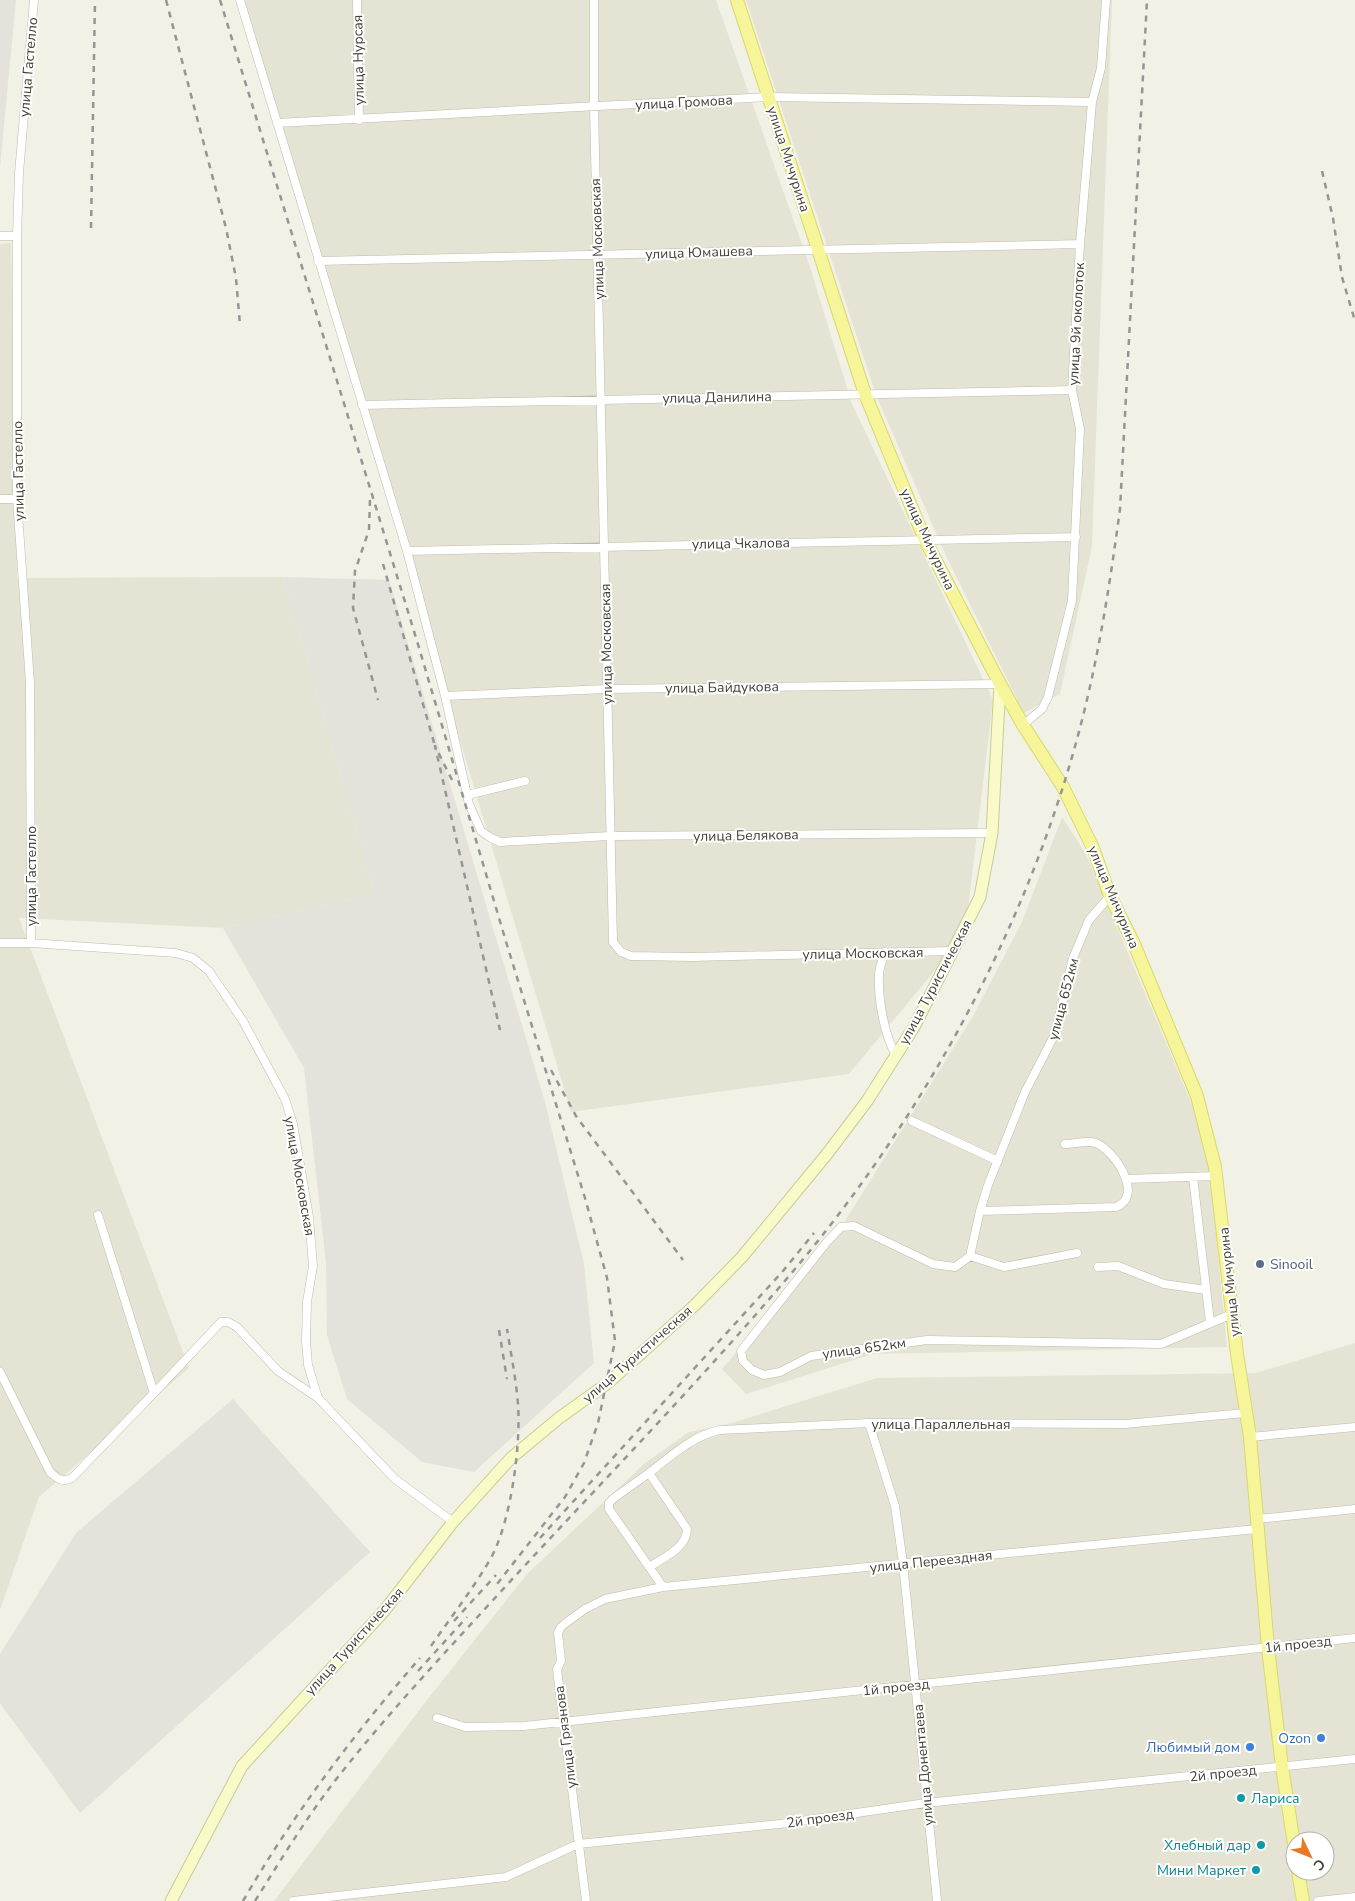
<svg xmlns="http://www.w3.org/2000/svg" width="1355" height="1901" font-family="'Nunito Sans',sans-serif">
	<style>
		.residential { fill: #e5e4d4; fill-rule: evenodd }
		.industrial { fill: #e4e2db }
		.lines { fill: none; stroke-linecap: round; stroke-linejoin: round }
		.street-casing { stroke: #bcbba9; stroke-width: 9 }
		.secondary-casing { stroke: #cacb96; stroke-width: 13 }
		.primary-casing { stroke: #dad76c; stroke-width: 14 }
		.street { stroke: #fff; stroke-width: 8 }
		.secondary { stroke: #f8fac7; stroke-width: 11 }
		.primary { stroke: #f6f59a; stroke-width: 12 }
		.rail { stroke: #959595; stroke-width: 2.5; stroke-dasharray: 6 6; stroke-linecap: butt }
		.service-dot { fill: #5c6f8a; stroke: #fff; stroke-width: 2 }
		.shop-dot { fill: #3f7fe0; stroke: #fff; stroke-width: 2 }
		.culture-dot { fill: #0f9aa8; stroke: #fff; stroke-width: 2 }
		.labels { text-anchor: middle; stroke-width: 4; stroke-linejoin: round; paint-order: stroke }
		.street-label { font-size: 14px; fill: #444236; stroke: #fff }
		.service-label { font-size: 14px; fill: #4e5e75; stroke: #fff; text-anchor: start }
		.shop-label { font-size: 14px; fill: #366cbe; stroke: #fff; text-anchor: end }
		.culture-label { font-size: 14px; fill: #0d838f; stroke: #fff; text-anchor: end }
	</style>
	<rect width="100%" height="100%" fill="#f1f1e6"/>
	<!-- residential -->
	<path class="residential" d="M239 0H716L810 267 852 404 993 700 965 934 849 1074 571 1112Z
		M746 0H1112L1092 546 1060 694 1024 713 947 558 876 395Z
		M11 243 17 578 283 577 375 894 223 928 19 918 189 1368 39 1497 0 1610V244Z
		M1062 817 1086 854 1197 1116 1210 1169 1227 1347 873 1354 746 1394 722 1369 840 1229 972 1018 1022 922Z
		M1355 1343V1901H274L423 1705 527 1574 645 1463 689 1432 728 1424 877 1378 1256 1373ZM1295 1841H1325V1871H1295Z"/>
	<!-- industrial -->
	<path class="industrial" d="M0 0H16L0 167Z
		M283 577 389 580 545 1102 584 1264 594 1363 474 1472 422 1462 347 1399 327 1335 326 1263 304 1068 223 928 375 894Z
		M233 1399 370 1552 80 1813 0 1703V1654L76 1533Z"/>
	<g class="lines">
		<defs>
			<path id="street" d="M240 0 407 551 445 696 469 804 481 831 491 838 500 842 610 836 992 833
				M357 0 359 120
				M594 0V107L613 942 621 952 631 956 692 957 952 951
				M277 123 769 97 1092 102
				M0 236H17
				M318 261 1080 244
				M362 405 1072 390
				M0 499H17
				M407 551 1076 537
				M445 696 606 689 1000 684
				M1023 725 1042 709 1048 697 1072 601 1080 429 1072 390 1080 244 1092 102 1101 68 1106 0
				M467 795 525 781
				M0 943H31L176 953 193 958 209 971 243 1021 285 1099 293 1124 309 1217 313 1266 307 1302 306 1341 308 1365 318 1398 395 1479 453 1522
				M31 943 30 683 17 499V236L19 173 34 0
				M885 952C883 960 879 967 879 975 878 999 884 1035 896 1055
				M912 1121 998 1161
				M1193 1177 1210 1322
				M1126 1179 1216 1176
				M980 1211 1116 1207C1145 1196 1114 1150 1096 1143 1087 1140 1074 1144 1065 1144
				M1077 1253 1004 1267 970 1256 980 1211 988 1185 1025 1092 1055 1034 1073 958 1089 920 1110 896
				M970 1256 955 1267 933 1264 854 1226 841 1227 826 1243 741 1351 743 1361 752 1370 764 1375 780 1372 811 1356 927 1340 1161 1344 1232 1314
				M1098 1267 1118 1266 1164 1284 1206 1290
				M0 1372 50 1472C58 1479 62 1483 72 1478L154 1393 98 1215
				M154 1393 221 1322H228L237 1327 278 1371 318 1398
				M869 1423 895 1506 903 1563 937 1901
				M1250 1437 1355 1427
				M649 1473C671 1456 691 1437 719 1430L869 1423 1125 1424 1245 1413
				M1257 1519 1355 1509
				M649 1567C663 1558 687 1548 687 1529L649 1473 614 1498 609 1503V1509L663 1587
				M437 1718 465 1727 524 1726 1355 1638
				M293 1901 506 1877 578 1844 780 1824 926 1803 1355 1759
				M586 1901 557 1669 561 1661 558 1633 561 1627 567 1622 585 1609 605 1599 663 1587 1257 1529
				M1318 1901 1355 1897"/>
			<path id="secondary" d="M171 1901 242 1766 384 1611 453 1522 511 1458 559 1418 608 1383 695 1305 742 1257 827 1154 867 1101 914 1027 980 897 992 833 1000 684"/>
			<path id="primary" d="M737 0 865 394 925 540 1000 684 1023 725 1063 787 1093 848 1110 896 1134 944 1197 1096 1215 1167 1237 1354 1250 1437 1268 1648 1282 1767 1295 1850
				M1298 1871 1303 1901"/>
		</defs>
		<!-- street casing -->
		<use href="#street" class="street-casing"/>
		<!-- secondary casing -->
		<use href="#secondary" class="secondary-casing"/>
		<!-- primary casing -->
		<use href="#primary" class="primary-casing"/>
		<!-- street -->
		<use href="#street" class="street"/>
		<!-- secondary -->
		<use href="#secondary" class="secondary"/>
		<!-- primary -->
		<use href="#primary" class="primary"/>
		<!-- rail -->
		<path class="rail" d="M166 0 226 228 236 278 240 325
			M220 0 417 641 507 945 585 1198 607 1278 615 1341 598 1423 584 1463 565 1497 494 1588
			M1322 171 1333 218 1342 277 1355 321
			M91 228 95 0
			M370 500 369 530 355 571 353 608 378 700
			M383 564 435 746
			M452 780 435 746 500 1030
			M551 1070 576 1116 683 1260
			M499 1330 507 1379
			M540 1538 783 1271 814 1233
			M454 1621 496 1575
			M431 1646C451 1617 473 1589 491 1558 511 1521 521 1446 518 1404 516 1379 511 1354 507 1329
			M418 1671 467 1617
			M243 1901C294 1813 354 1734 420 1658
			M255 1901C280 1861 305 1820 334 1782 384 1718 439 1659 494 1599 592 1492 695 1387 789 1276 926 1115 1035 914 1085 708 1101 642 1111 576 1120 509L1147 0"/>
	</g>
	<!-- markers -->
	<circle class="service-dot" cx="1260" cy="1264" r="5"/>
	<g class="shop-dot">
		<circle cx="1321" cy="1738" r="5"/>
		<circle cx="1250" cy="1747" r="5"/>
	</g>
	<g class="culture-dot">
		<circle cx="1241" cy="1798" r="5"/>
		<circle cx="1261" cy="1845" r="5"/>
		<circle cx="1256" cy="1870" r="5"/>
	</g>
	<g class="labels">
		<!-- street labels -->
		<g class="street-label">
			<text transform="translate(358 60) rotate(-91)" y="5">улица Нурсая</text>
			<text transform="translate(28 67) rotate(-85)" y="5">улица Гастелло</text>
			<text transform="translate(684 102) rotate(-3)" y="5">улица Громова</text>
			<text transform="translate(789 159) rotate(72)" y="5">улица Мичурина</text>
			<text transform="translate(597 239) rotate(-92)" y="5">улица Московская</text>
			<text transform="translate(699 252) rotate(-2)" y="5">улица Юмашева</text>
			<text transform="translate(1076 324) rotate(-87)" y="5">улица 9й околоток</text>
			<text transform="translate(717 397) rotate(-1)" y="5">улица Данилина</text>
			<text transform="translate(18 471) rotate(-91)" y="5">улица Гастелло</text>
			<text transform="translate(928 539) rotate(65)" y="5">улица Мичурина</text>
			<text transform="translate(741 543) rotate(-1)" y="5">улица Чкалова</text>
			<text transform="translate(606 644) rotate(-91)" y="5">улица Московская</text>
			<text transform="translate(722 687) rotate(-1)" y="5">улица Байдукова</text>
			<text transform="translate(746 835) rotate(-1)" y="5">улица Белякова</text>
			<text transform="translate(31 876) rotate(-90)" y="5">улица Гастелло</text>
			<text transform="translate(1114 897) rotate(67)" y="5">улица Мичурина</text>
			<text transform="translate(863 953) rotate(-1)" y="5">улица Московская</text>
			<text transform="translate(935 982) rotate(-62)" y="5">улица Туристическая</text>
			<text transform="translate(1063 999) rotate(-75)" y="5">улица 652км</text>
			<text transform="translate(300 1176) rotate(80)" y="5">улица Московская</text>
			<text transform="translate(1229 1282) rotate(-96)" y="5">улица Мичурина</text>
			<text transform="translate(864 1348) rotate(-8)" y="5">улица 652км</text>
			<text transform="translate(637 1354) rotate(-41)" y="5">улица Туристическая</text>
			<text x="941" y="1429">улица Параллельная</text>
			<text transform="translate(931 1561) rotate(-6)" y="5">улица Переездная</text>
			<text transform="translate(354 1641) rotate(-48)" y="5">улица Туристическая</text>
			<text transform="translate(1298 1644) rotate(-6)" y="5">1й проезд</text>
			<text transform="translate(896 1687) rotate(-6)" y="5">1й проезд</text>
			<text transform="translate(565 1737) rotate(-97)" y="5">улица Грязнова</text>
			<text transform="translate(923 1765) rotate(-95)" y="5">улица Донентаева</text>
			<text transform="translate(1223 1773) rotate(-6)" y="5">2й проезд</text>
			<text transform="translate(820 1818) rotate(-8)" y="5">2й проезд</text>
		</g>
		<!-- service labels -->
		<g class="service-label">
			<text x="1270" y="1269">Sinooil</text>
		</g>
		<!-- shop labels -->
		<g class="shop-label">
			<text x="1311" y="1743">Ozon</text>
			<text x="1240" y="1752">Любимый дом</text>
		</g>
		<!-- culture labels -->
		<g class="culture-label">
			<text x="1251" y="1803" text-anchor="start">Лариса</text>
			<text x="1251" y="1850">Хлебный дар</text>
			<text x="1246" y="1875">Мини Маркет</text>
		</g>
	</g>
	<!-- north arrow -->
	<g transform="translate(1310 1856) rotate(133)"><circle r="24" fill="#ffffff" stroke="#b4b3af"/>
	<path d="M0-4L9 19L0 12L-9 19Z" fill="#e97926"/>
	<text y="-8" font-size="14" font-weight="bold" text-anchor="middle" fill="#444236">С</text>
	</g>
</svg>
